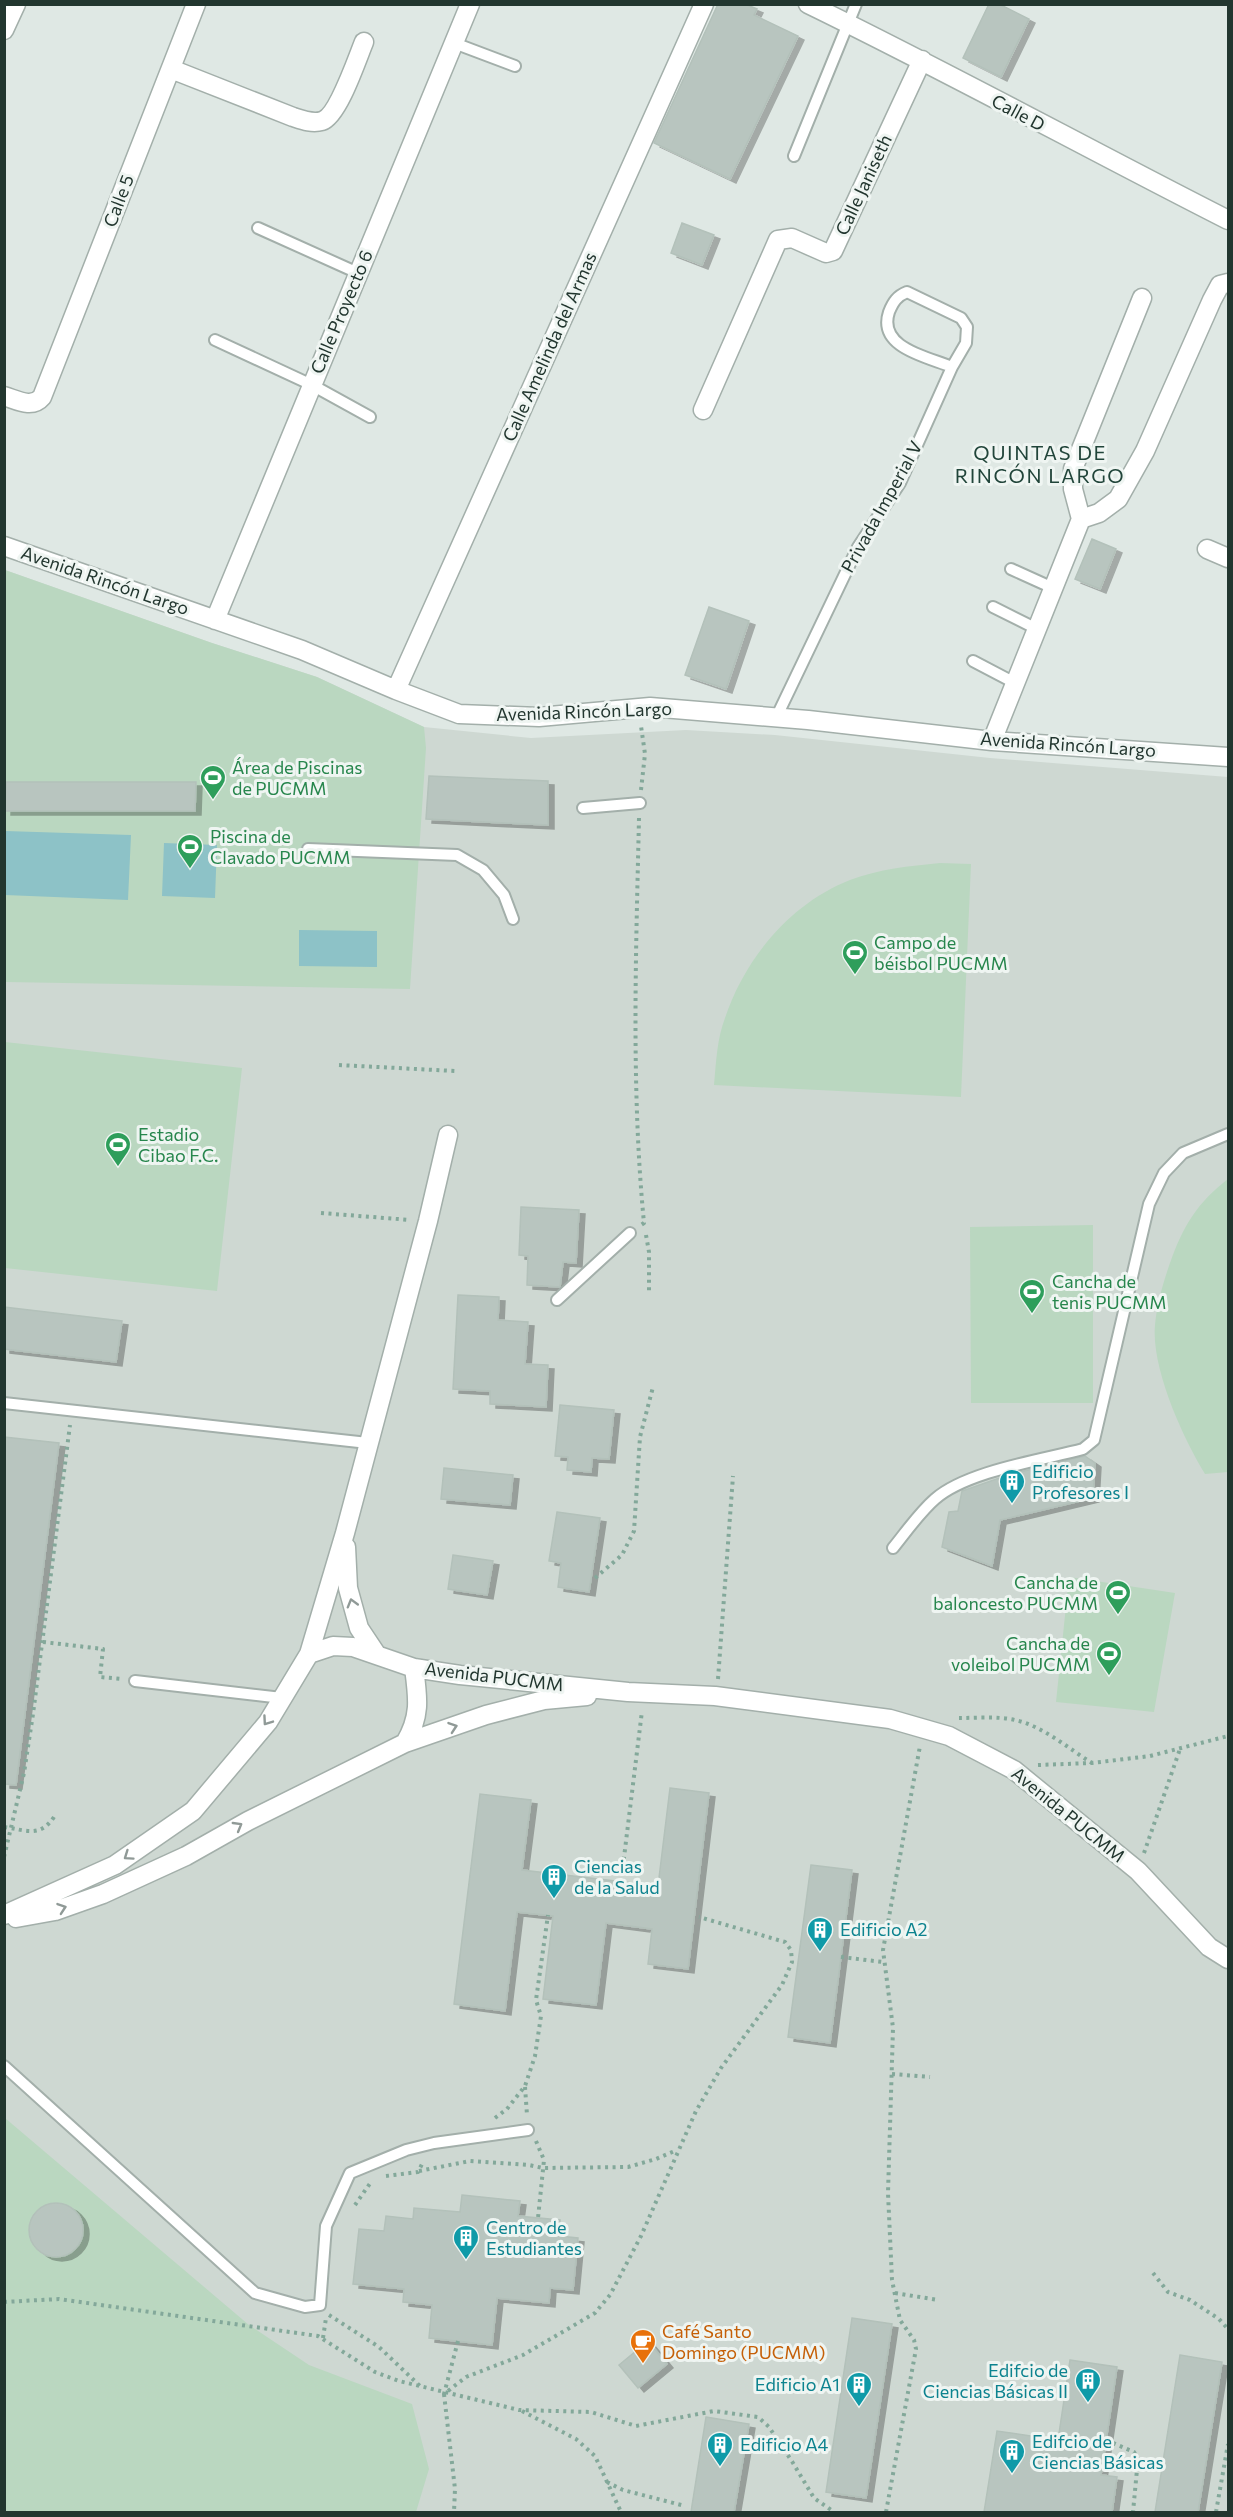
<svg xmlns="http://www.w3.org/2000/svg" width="1233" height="2517" font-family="Commissioner,sans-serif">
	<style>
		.built { fill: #ced8d2 }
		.green { fill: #bad7c0 }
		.water { fill: #8dc2c7 }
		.building { fill: #b8c5bf; stroke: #b3c1ba; stroke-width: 1.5; filter: url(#shadow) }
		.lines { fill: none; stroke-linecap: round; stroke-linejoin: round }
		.lane-casing { stroke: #a3afaa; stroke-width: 14 }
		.street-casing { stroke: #a3afaa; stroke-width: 21 }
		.path { stroke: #83a89a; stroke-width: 4; stroke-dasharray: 3 4.5; stroke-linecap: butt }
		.lane { stroke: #fff; stroke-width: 10 }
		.street { stroke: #fff; stroke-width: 18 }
		.oneway { stroke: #909a97 }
		.labels { text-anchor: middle; stroke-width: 6; stroke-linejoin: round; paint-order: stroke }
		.street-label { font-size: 18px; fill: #22362f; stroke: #eff5f2 }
		.leisure-label { font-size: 18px; fill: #27864d; stroke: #eff5f2; text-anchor: start }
		.culture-label { font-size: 18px; fill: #0d838f; stroke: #eff5f2; text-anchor: start }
		.food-label { font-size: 18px; fill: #c56008; stroke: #eff5f2; text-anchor: start }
		.neighbourhood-label { font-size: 20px; letter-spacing: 1.5px; fill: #21453a; stroke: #eff5f2 }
	</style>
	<defs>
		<filter id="shadow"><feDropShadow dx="6" dy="4" stdDeviation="0" flood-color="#0004"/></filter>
	</defs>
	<rect width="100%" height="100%" fill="#dfe8e4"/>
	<!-- built -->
	<path class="built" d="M5 570 212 643 317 677 424 727 531 738 686 730 775 735 990 758 1228 777V2512H5Z"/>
	<!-- green -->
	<path class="green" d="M5 570 212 643 317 677 424 727 426 748 410 989 5 982Z
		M940 863 971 864 961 1097 714 1085C716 1062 717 1039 725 1018 745 958 791 903 850 880 879 869 909 866 940 863Z
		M5 1042 242 1068 217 1291 5 1268Z
		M1228 1179V1472L1205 1474C1183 1438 1151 1368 1155 1325 1157 1304 1163 1283 1170 1263 1183 1226 1197 1203 1228 1179Z
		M1093 1225V1403H971L970 1227Z
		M1069 1577 1175 1593 1154 1712 1056 1702Z
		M5 2118 249 2325 309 2365 412 2404 429 2469 416 2512H5Z"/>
	<!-- water -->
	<path class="water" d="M5 831 131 835 128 900 5 895Z
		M164 843 217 845 215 898 162 896Z
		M299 930 377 931V967L299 966Z"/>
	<!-- building -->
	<path class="building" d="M718 4H745L757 9 754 15 798 36 730 179 654 143Z
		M989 4H999L1029 19 1001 77 963 58Z
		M682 223 714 235 702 265 671 253Z
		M1092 539 1116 549 1100 589 1075 579Z
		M709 607 749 621 726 689 685 675Z
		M429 776 548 781V825L426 819Z
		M6 782H196L195 811H5Z
		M521 1207 579 1210 576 1263 563 1262 560 1287 527 1285 528 1256 519 1255Z
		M458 1295 499 1297 498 1320 528 1322 525 1364 548 1365 546 1407 490 1404V1391L453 1389Z
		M4 1307 122 1321 116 1362 4 1349Z
		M560 1405 614 1410 609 1459 592 1458 591 1472 567 1470 568 1457 555 1456Z
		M4 1437 59 1443 16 1785 4 1784Z
		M1085 1456 1095 1463 1093 1498 1000 1520 992 1566 942 1547 949 1512 958 1511 962 1491 1008 1475Z
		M444 1468 513 1475 510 1505 441 1499Z
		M557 1512 600 1518 589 1592 558 1587 561 1563 549 1561Z
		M453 1555 493 1561 487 1595 448 1589Z
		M670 1788 709 1793 688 1969 648 1964 652 1929 606 1923 596 2005 543 1999 553 1916 517 1912 505 2011 454 2004 480 1794 531 1800 522 1870 658 1886Z
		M811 1865 852 1870 830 2043 788 2037Z
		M462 2195 520 2201 518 2216 560 2220 559 2236 578 2238 573 2290 550 2288 549 2303 497 2298 492 2345 429 2338 432 2305 403 2302 404 2289 353 2284 359 2229 384 2231 386 2216 413 2219 414 2208 460 2212Z
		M29 2230a27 27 0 1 1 54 0a27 27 0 1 1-54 0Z
		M852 2318 892 2324 866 2498 826 2492Z
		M648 2341 667 2364 638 2388 619 2365Z
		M1180 2355 1222 2362 1198 2512H1155Z
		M1070 2360 1117 2367 1101 2475 1117 2477 1112 2512H984L997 2431 1058 2440Z
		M706 2417 749 2424 734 2512H691Z"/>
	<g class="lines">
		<defs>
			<path id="lane" d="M454 43 515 66
				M794 156 856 4
				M258 228 358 273
				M215 340 312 385 370 417
				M1011 569 1053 588
				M993 607 1037 629
				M973 661 1015 683
				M776 718 858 547 900 483 952 367 966 343 967 327 961 318 907 292C897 296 893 302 889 312 877 348 928 357 952 367
				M583 808 640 803
				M308 849 457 855 483 870 504 895 513 919
				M557 1300 630 1233
				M4 1403 368 1443
				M893 1548C906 1532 919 1513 935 1499 967 1471 1042 1460 1083 1449L1094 1440 1149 1204 1164 1173 1183 1153 1228 1134
				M135 1681 282 1698
				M4 2066 255 2293 305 2307 320 2305 326 2226 350 2173 406 2150 434 2143 528 2130"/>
			<path id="street" d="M808 4C950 73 1088 149 1228 220
				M4 30 16 4
				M171 69 293 117C302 120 312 124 322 121 338 116 357 59 364 42
				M4 396C17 400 32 409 42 397L196 4
				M703 410 778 240 792 238 826 253 833 251 922 60
				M1081 519 1099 513 1118 499 1145 451 1212 300 1220 285 1228 283
				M4 546 302 650 396 690 459 714 539 717 650 707 808 720 992 741 1228 757
				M1207 549 1228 558
				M215 620 470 4
				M396 690 704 4
				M992 741 1081 519 1073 489V469L1142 298
				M346 1547 348 1588 359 1628 377 1655
				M309 1654 333 1646 353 1647 414 1668 460 1675 628 1692 715 1696 890 1719 949 1736 1014 1770 1138 1871 1209 1947 1228 1959
				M405 1743C421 1716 418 1698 414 1668
				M4 1915 115 1865 193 1811 268 1722 309 1654 345 1533 428 1221 448 1135
				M16 1918 55 1911 103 1894 186 1856 248 1821 405 1743 486 1715 544 1700 587 1696"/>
		</defs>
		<!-- lane casing -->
		<use href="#lane" class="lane-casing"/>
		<!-- street casing -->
		<use href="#street" class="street-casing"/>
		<!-- path -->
		<path class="path" d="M641 790 645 754 641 726
			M639 818C636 952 631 1089 644 1223L641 1225
			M339 1065 455 1071
			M321 1213 410 1220
			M646 1235 649 1252V1291
			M595 1578 622 1555 634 1531 640 1437 653 1387
			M43 1642 103 1649 100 1677 122 1679
			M718 1679 733 1476
			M959 1718C977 1718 997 1716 1015 1720 1043 1726 1069 1749 1092 1763
			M1038 1765 1092 1763 1150 1756 1228 1736
			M4 1827C26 1830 40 1838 54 1817
			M1144 1853 1180 1749
			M4 1857 24 1773 33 1714 70 1425
			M621 1882 642 1711
			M841 1957 883 1962
			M892 2074 930 2077
			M525 2087 527 2115
			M495 2118 507 2109 525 2086 535 2056 541 2016 536 2000 548 1915
			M536 2141 544 2160 538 2218
			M419 2171 470 2161 529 2165 543 2168 628 2167 656 2159 677 2150
			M386 2176 418 2172 423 2162
			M355 2205 371 2182
			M1153 2273 1168 2292 1190 2300 1219 2319 1228 2329
			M895 2293 938 2300
			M4 2302 59 2299 318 2336 375 2372 399 2381 519 2410 591 2412 636 2426 714 2411 758 2417 769 2427 793 2463 814 2498 834 2512
			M329 2315 379 2347 420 2386
			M323 2338 326 2318
			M458 2341 444 2394 466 2377 523 2355 595 2313 610 2295 641 2236 696 2111 721 2068 782 1985 792 1962 791 1950 785 1942 699 1917
			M444 2394 455 2489 454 2512
			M522 2411 576 2439 595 2456 621 2512
			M1106 2440 1134 2452 1138 2459 1133 2512
			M607 2482 623 2490 685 2506
			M886 2512 916 2349 914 2340 900 2320 892 2280 888 2193 893 2028 883 1950 920 1746
			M1216 2512 1228 2444"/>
		<!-- lane -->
		<use href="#lane" class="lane"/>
		<!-- street -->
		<use href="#street" class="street"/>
	</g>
	<!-- one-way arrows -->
	<defs><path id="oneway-chevron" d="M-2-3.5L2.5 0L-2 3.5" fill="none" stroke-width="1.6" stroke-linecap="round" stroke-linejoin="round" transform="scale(1.5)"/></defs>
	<g class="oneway">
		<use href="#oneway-chevron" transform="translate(352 1603) rotate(-106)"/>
		<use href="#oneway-chevron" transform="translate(267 1721) rotate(125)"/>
		<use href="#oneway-chevron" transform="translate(453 1727) rotate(-19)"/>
		<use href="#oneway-chevron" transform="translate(238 1826) rotate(-30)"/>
		<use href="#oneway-chevron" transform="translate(128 1856) rotate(145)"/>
		<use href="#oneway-chevron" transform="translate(62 1908) rotate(-19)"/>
	</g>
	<!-- icons -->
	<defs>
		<symbol id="stadium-pin" viewBox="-11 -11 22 30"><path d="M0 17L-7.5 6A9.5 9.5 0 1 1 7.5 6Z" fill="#2e9e5b" stroke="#eff5f2"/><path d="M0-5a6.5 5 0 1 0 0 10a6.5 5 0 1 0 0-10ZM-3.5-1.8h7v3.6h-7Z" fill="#fff"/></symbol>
		<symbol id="building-pin" viewBox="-11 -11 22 30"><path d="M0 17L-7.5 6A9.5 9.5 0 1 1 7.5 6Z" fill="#0f9aa8" stroke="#eff5f2"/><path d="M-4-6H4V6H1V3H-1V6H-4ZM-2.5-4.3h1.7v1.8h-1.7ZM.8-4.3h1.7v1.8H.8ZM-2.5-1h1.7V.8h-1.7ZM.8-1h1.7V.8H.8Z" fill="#fff"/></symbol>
		<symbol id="cafe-pin" viewBox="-11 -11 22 30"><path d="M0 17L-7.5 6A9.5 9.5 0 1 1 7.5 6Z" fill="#e8710a" stroke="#eff5f2"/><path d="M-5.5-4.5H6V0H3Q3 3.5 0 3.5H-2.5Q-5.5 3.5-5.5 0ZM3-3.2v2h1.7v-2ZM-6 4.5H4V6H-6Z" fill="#fff"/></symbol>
	</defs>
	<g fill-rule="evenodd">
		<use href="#stadium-pin" x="198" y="763" width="30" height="40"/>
		<use href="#stadium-pin" x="175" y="832" width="30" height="40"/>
		<use href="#stadium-pin" x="840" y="938" width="30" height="40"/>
		<use href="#stadium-pin" x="103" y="1130" width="30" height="40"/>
		<use href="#stadium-pin" x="1017" y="1277" width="30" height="40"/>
		<use href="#building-pin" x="997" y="1467" width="30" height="40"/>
		<use href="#stadium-pin" x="1103" y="1578" width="30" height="40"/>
		<use href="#stadium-pin" x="1094" y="1639" width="30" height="40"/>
		<use href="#building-pin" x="539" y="1862" width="30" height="40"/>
		<use href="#building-pin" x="805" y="1915" width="30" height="40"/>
		<use href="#building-pin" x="451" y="2223" width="30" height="40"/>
		<use href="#cafe-pin" x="628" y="2327" width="30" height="40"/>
		<use href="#building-pin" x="1073" y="2366" width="30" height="40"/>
		<use href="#building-pin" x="844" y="2370" width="30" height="40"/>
		<use href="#building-pin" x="705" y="2430" width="30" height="40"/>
		<use href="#building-pin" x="997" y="2437" width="30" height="40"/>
	</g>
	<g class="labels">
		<!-- street labels -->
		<g class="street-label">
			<text transform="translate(1018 113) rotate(28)" y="6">Calle D</text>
			<text transform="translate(864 185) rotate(-65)" y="6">Calle Janiseth</text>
			<text transform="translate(119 201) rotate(-69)" y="6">Calle 5</text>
			<text transform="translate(342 312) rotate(-67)" y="6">Calle Proyecto 6</text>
			<text transform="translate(550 347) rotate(-66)" y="6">Calle Amelinda del Armas</text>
			<text transform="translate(882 507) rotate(-61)" y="6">Privada Imperial V</text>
			<text transform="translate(105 581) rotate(19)" y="6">Avenida Rincón Largo</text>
			<text transform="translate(584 712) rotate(-2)" y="6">Avenida Rincón Largo</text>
			<text transform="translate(1068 745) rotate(4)" y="6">Avenida Rincón Largo</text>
			<text transform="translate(494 1677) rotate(7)" y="6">Avenida PUCMM</text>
			<text transform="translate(1068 1815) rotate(39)" y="6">Avenida PUCMM</text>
		</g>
		<!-- leisure labels -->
		<g class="leisure-label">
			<text x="232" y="774">Área de Piscinas<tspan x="232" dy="21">de PUCMM</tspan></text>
			<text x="210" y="843">Piscina de<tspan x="210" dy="21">Clavado PUCMM</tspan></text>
			<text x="874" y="949">Campo de<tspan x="874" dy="21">béisbol PUCMM</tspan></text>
			<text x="138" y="1141">Estadio<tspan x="138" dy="21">Cibao F.C.</tspan></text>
			<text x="1052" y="1288">Cancha de<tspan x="1052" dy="21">tenis PUCMM</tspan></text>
			<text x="1098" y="1589" text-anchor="end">Cancha de<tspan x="1098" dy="21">baloncesto PUCMM</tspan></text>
			<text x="1090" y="1650" text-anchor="end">Cancha de<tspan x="1090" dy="21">voleibol PUCMM</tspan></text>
		</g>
		<!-- culture labels -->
		<g class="culture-label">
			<text x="1032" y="1478">Edificio<tspan x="1032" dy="21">Profesores I</tspan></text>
			<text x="574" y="1873">Ciencias<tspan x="574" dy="21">de la Salud</tspan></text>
			<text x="840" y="1936">Edificio A2</text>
			<text x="486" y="2234">Centro de<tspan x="486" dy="21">Estudiantes</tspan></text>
			<text x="1068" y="2377" text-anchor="end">Edifcio de<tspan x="1068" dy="21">Ciencias Básicas II</tspan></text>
			<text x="840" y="2391" text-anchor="end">Edificio A1</text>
			<text x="1032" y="2448">Edifcio de<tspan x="1032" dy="21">Ciencias Básicas</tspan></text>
			<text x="740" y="2451">Edificio A4</text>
		</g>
		<!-- food labels -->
		<g class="food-label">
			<text x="662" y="2338">Café Santo<tspan x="662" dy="21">Domingo (PUCMM)</tspan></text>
		</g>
		<!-- neighbourhood labels -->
		<g class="neighbourhood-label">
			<text x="1040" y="460">QUINTAS DE<tspan x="1040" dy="23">RINCÓN LARGO</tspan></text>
		</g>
	</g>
	<!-- border -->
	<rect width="1233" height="2517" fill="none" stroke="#22362f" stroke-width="12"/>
</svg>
